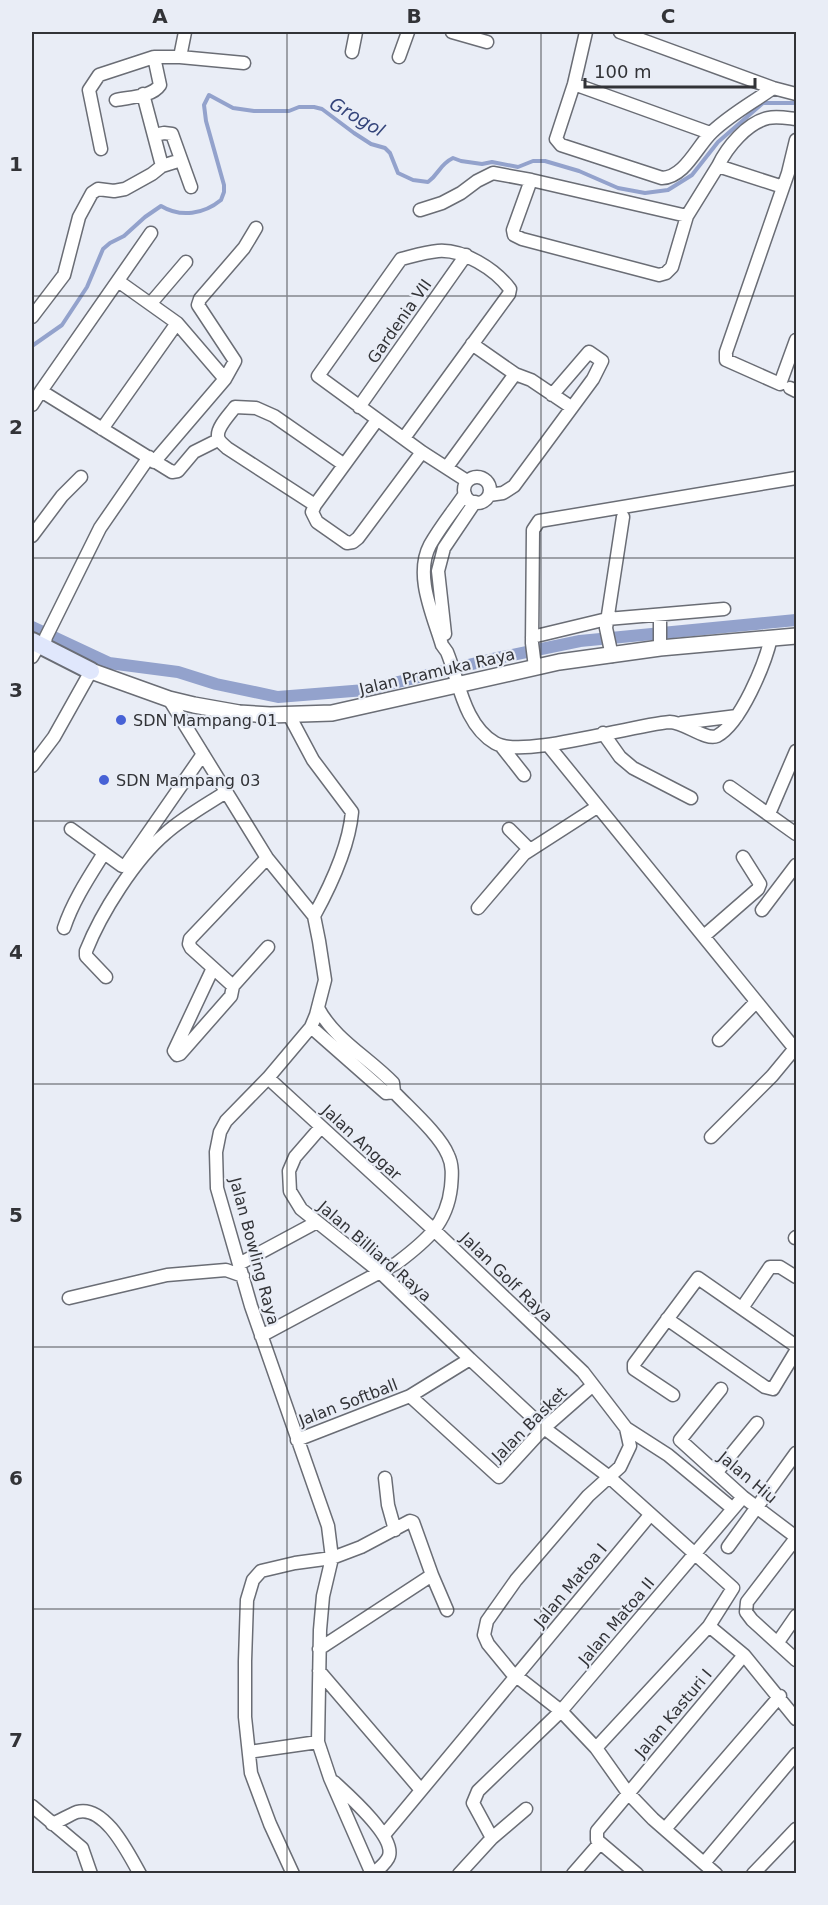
<svg xmlns="http://www.w3.org/2000/svg" width="828" height="1905" font-family="'DejaVu Sans',sans-serif">
	<style>
		.lines { fill: none; stroke-linecap: round; stroke-linejoin: round }
		.stream { stroke: #93a2cc; stroke-width: 4 }
		.canal { stroke: #93a2cc; stroke-width: 12 }
		.minor-casing { stroke: #6a6d75; stroke-width: 15 }
		.tertiary-casing { stroke: #6a6d75; stroke-width: 18 }
		.secondary-casing { stroke: #6a6d75; stroke-width: 20 }
		.minor { stroke: #fff; stroke-width: 12 }
		.tertiary { stroke: #fff; stroke-width: 15 }
		.secondary { stroke: #e0e7fc; stroke-width: 16 }
		.grid { fill: none; stroke: #323337; stroke-width: 1.5; stroke-opacity: 0.55 }
		.poi-dot { fill: #4762d6; stroke: #e9edf6; stroke-width: 2 }
		.labels { text-anchor: middle; stroke-width: 4.5; stroke-linejoin: round; paint-order: stroke }
		.street-label { font-size: 16px; fill: #323337; stroke: #e9edf6 }
		.poi-label { font-size: 16px; fill: #323337; stroke: #e9edf6; text-anchor: start }
		.water-label { font-size: 18px; font-style: italic; fill: #34447a; stroke: #e9edf6 }
		.neatline { fill: none; stroke: #323337; stroke-width: 2 }
		.grid-label { font-size: 20px; text-anchor: middle; font-weight: bold; fill: #323337 }
	</style>
	<rect width="100%" height="100%" fill="#e9edf6"/>
	<g class="lines">
		<!-- stream -->
		<path class="stream" d="M32 346 62 325 87 287 103 249 110 243 124 236 145 217 161 206C181 218 204 214 221 200L224 192V185L206 121 204 105 209 95 233 108 254 111H289L299 107H314L322 109 354 133 371 144 385 148 390 153 398 173 413 180 428 182C440 173 439 165 453 158L461 161 482 164 492 162 518 167 533 161H545L579 171 618 188 645 193 668 190 692 175 718 142 763 103H796"/>
		<!-- canal -->
		<path class="canal" d="M32 627 109 663 178 672 216 684 278 697 365 690 493 659 580 641 796 620"/>
		<defs>
			<path id="minor" d="M452 32 487 42
				M586 32 574 84 556 139 561 145 662 178C685 177 697 146 712 132 731 114 752 103 773 88
				M620 32 773 88 796 94
				M352 52 356 32
				M180 57 244 63
				M399 57 408 32
				M574 84 710 133
				M143 94 162 166
				M116 100C130 97 152 97 160 85L154 57H180L185 32
				M154 135 164 133 172 134 191 187
				M796 140 788 173 726 352V360L780 384 796 340
				M101 149 89 90 99 75 154 57
				M718 166C727 147 747 123 768 118 777 116 787 118 796 119
				M420 210 442 203 461 193 477 181 493 173 531 180
				M687 216 531 180 513 230 514 235 522 239 659 275 666 273 672 267 687 216 718 166 783 187
				M151 233 41 391 172 472 178 471 194 452 218 440
				M118 281 177 323 225 379
				M151 303 186 262
				M32 317 64 275 79 217 92 193 98 189 114 191 125 189 152 174 162 166 181 160
				M472 344 515 374
				M790 388 796 391
				M32 405 41 391
				M359 407 466 255
				M377 420 315 505 312 512 317 522 347 543 353 542 358 538 422 452
				M102 429 177 323
				M404 438 509 294 510 289C495 269 463 249 438 251 426 252 413 256 401 259L318 376 422 452 467 481
				M154 462 225 379 235 361 198 305 200 299 244 248 256 228
				M447 467 515 374 531 380 571 407
				M464 490a13 13 0 1 1 26 0a13 13 0 1 1-26 0Z
				M465 494C454 510 440 527 430 545 414 575 433 615 442 645L447 652C459 681 464 725 495 743 523 759 631 725 670 722 684 722 706 741 717 736 741 723 765 664 771 638
				M489 495 503 493 514 486 593 379 602 361 589 352 552 395
				M315 505 227 448C224 445 218 441 218 436 217 427 230 414 235 407L256 408 274 416 343 464
				M32 536 62 496 81 477
				M660 615V648
				M445 634 438 571 444 548 475 502
				M532 637 607 619 724 609
				M44 647 46 637 100 528 149 457
				M612 656 606 628 623 517
				M32 657 39 645
				M535 667 532 643 533 530 539 521 796 478
				M169 699 267 858 314 916 319 941 325 980 316 1015 311 1027 268 1078 226 1121 220 1132 216 1152 217 1188 251 1306 328 1526 332 1558 323 1596 320 1630 318 1742 330 1778 372 1874
				M289 715 313 760 352 812C349 847 331 885 314 916
				M681 723 737 716
				M603 733 620 757 633 768 691 798
				M548 745 795 1049
				M502 747 524 775
				M32 766 54 737 91 671
				M730 787 796 834
				M769 814 796 751
				M71 829 122 866 126 865 203 754
				M509 829 529 849
				M478 908 524 854 597 807
				M762 910 796 865
				M64 928C73 901 89 877 104 853
				M704 936 758 889 760 884 743 857
				M213 968 174 1051 177 1055 180 1054 231 996 233 986 191 948 189 944 190 939 267 858
				M106 977 86 956V951C101 913 135 859 166 833 184 817 206 805 226 792
				M233 986 268 947
				M311 1027 386 1093 394 1092
				M719 1040 755 1003
				M268 1078 435 1231 583 1372 626 1428 630 1446 620 1467 588 1496 516 1580 487 1621 484 1635 488 1644 511 1672 561 1711 596 1748 628 1793 653 1819 716 1874
				M321 1127 295 1157 289 1171 290 1191 301 1209 381 1273 470 1359
				M711 1137 772 1076 796 1047
				M795 1238 796 1237
				M239 1264 317 1222
				M69 1298 167 1275 226 1270 243 1276
				M742 1308 770 1267H780L796 1277
				M667 1319 765 1387 773 1389 796 1351
				M261 1336 397 1263C426 1241 447 1224 451 1187 452 1176 453 1165 448 1155 440 1135 409 1108 394 1092L393 1083C369 1058 334 1039 318 1008
				M721 1389 680 1440 743 1497 796 1537
				M673 1395 634 1369V1364L698 1278 796 1346
				M410 1396 499 1477 544 1428 593 1385
				M626 1428 668 1455 732 1508
				M297 1440 410 1396 470 1359 544 1428 608 1476 733 1588 709 1626 596 1748
				M717 1472 757 1423
				M385 1478 388 1505 395 1530
				M796 1538 747 1602 746 1612 752 1620 796 1660
				M728 1547 796 1453
				M432 1575 447 1610
				M709 1626 744 1655 796 1719
				M778 1642 796 1616
				M319 1671 421 1790
				M249 1752 318 1742
				M334 1782C348 1795 395 1836 389 1856 387 1863 378 1869 373 1874
				M32 1806 82 1848 91 1874
				M52 1824C60 1821 69 1815 77 1812 105 1804 129 1855 140 1874
				M665 1829 780 1696
				M384 1835 650 1515
				M492 1838 526 1809
				M704 1863 796 1754
				M293 1874 270 1824 251 1773 245 1717V1661L247 1600 253 1580 261 1571 295 1563 332 1558 361 1547 410 1521 413 1522 432 1575 319 1649
				M459 1874 492 1838 473 1803 478 1791 561 1711 743 1497
				M573 1874 600 1843
				M637 1874 597 1840V1831L744 1655
				M753 1874 796 1829"/>
			<path id="tertiary" d="M91 671 169 699 194 705 239 713 270 715 332 713 559 662 660 648 796 636"/>
			<path id="secondary" d="M32 641 91 671"/>
		</defs>
		<!-- minor casing -->
		<use href="#minor" class="minor-casing"/>
		<!-- tertiary casing -->
		<use href="#tertiary" class="tertiary-casing"/>
		<!-- secondary casing -->
		<use href="#secondary" class="secondary-casing"/>
		<!-- minor -->
		<use href="#minor" class="minor"/>
		<!-- tertiary -->
		<use href="#tertiary" class="tertiary"/>
		<!-- secondary -->
		<use href="#secondary" class="secondary"/>
	</g>
	<!-- grid -->
	<path class="grid" d="M287 32V1874M541 32V1874M32 296H796M32 558H796M32 821H796M32 1084H796M32 1347H796M32 1609H796"/>
	<!-- markers -->
	<g class="poi-dot">
		<circle cx="121" cy="720" r="6"/>
		<circle cx="104" cy="780" r="6"/>
	</g>
	<g class="labels">
		<!-- street labels -->
		<g class="street-label">
			<text transform="translate(399 321) rotate(-55)" y="6">Gardenia VII</text>
			<text transform="translate(437 671) rotate(-13)" y="6">Jalan Pramuka Raya</text>
			<text transform="translate(362 1142) rotate(43)" y="6">Jalan Anggar</text>
			<text transform="translate(255 1251) rotate(75)" y="6">Jalan Bowling Raya</text>
			<text transform="translate(375 1251) rotate(41)" y="6">Jalan Billiard Raya</text>
			<text transform="translate(507 1277) rotate(44)" y="6">Jalan Golf Raya</text>
			<text transform="translate(348 1402) rotate(-21)" y="6">Jalan Softball</text>
			<text transform="translate(529 1424) rotate(-45)" y="6">Jalan Basket</text>
			<text transform="translate(748 1477) rotate(40)" y="6">Jalan Hiu</text>
			<text transform="translate(570 1585) rotate(-50)" y="6">Jalan Matoa I</text>
			<text transform="translate(616 1621) rotate(-50)" y="6">Jalan Matoa II</text>
			<text transform="translate(673 1713) rotate(-50)" y="6">Jalan Kasturi I</text>
		</g>
		<!-- poi labels -->
		<g class="poi-label">
			<text x="133" y="726">SDN Mampang 01</text>
			<text x="116" y="786">SDN Mampang 03</text>
		</g>
		<!-- water labels -->
		<g class="water-label">
			<text transform="translate(357 117) rotate(30)" y="6">Grogol</text>
		</g>
	</g>
	<!-- border -->
	<rect width="828" height="1905" fill="none" stroke="#e9edf6" stroke-width="66"/>
	<!-- scale -->
	<path d="M585 78v9h170v-9" fill="none" stroke="#323337" stroke-width="3"/>
	<text x="594" y="78" font-size="18" fill="#323337" stroke="#e9edf6" stroke-width="4.5" paint-order="stroke">100 m</text>
	<rect x="33" y="33" width="762" height="1839" class="neatline"/>
	<g class="grid-label">
		<text x="160" y="23">A</text>
		<text x="414" y="23">B</text>
		<text x="668" y="23">C</text>
		<text x="16" y="171">1</text>
		<text x="16" y="434">2</text>
		<text x="16" y="697">3</text>
		<text x="16" y="959">4</text>
		<text x="16" y="1222">5</text>
		<text x="16" y="1485">6</text>
		<text x="16" y="1747">7</text>
	</g>
</svg>
